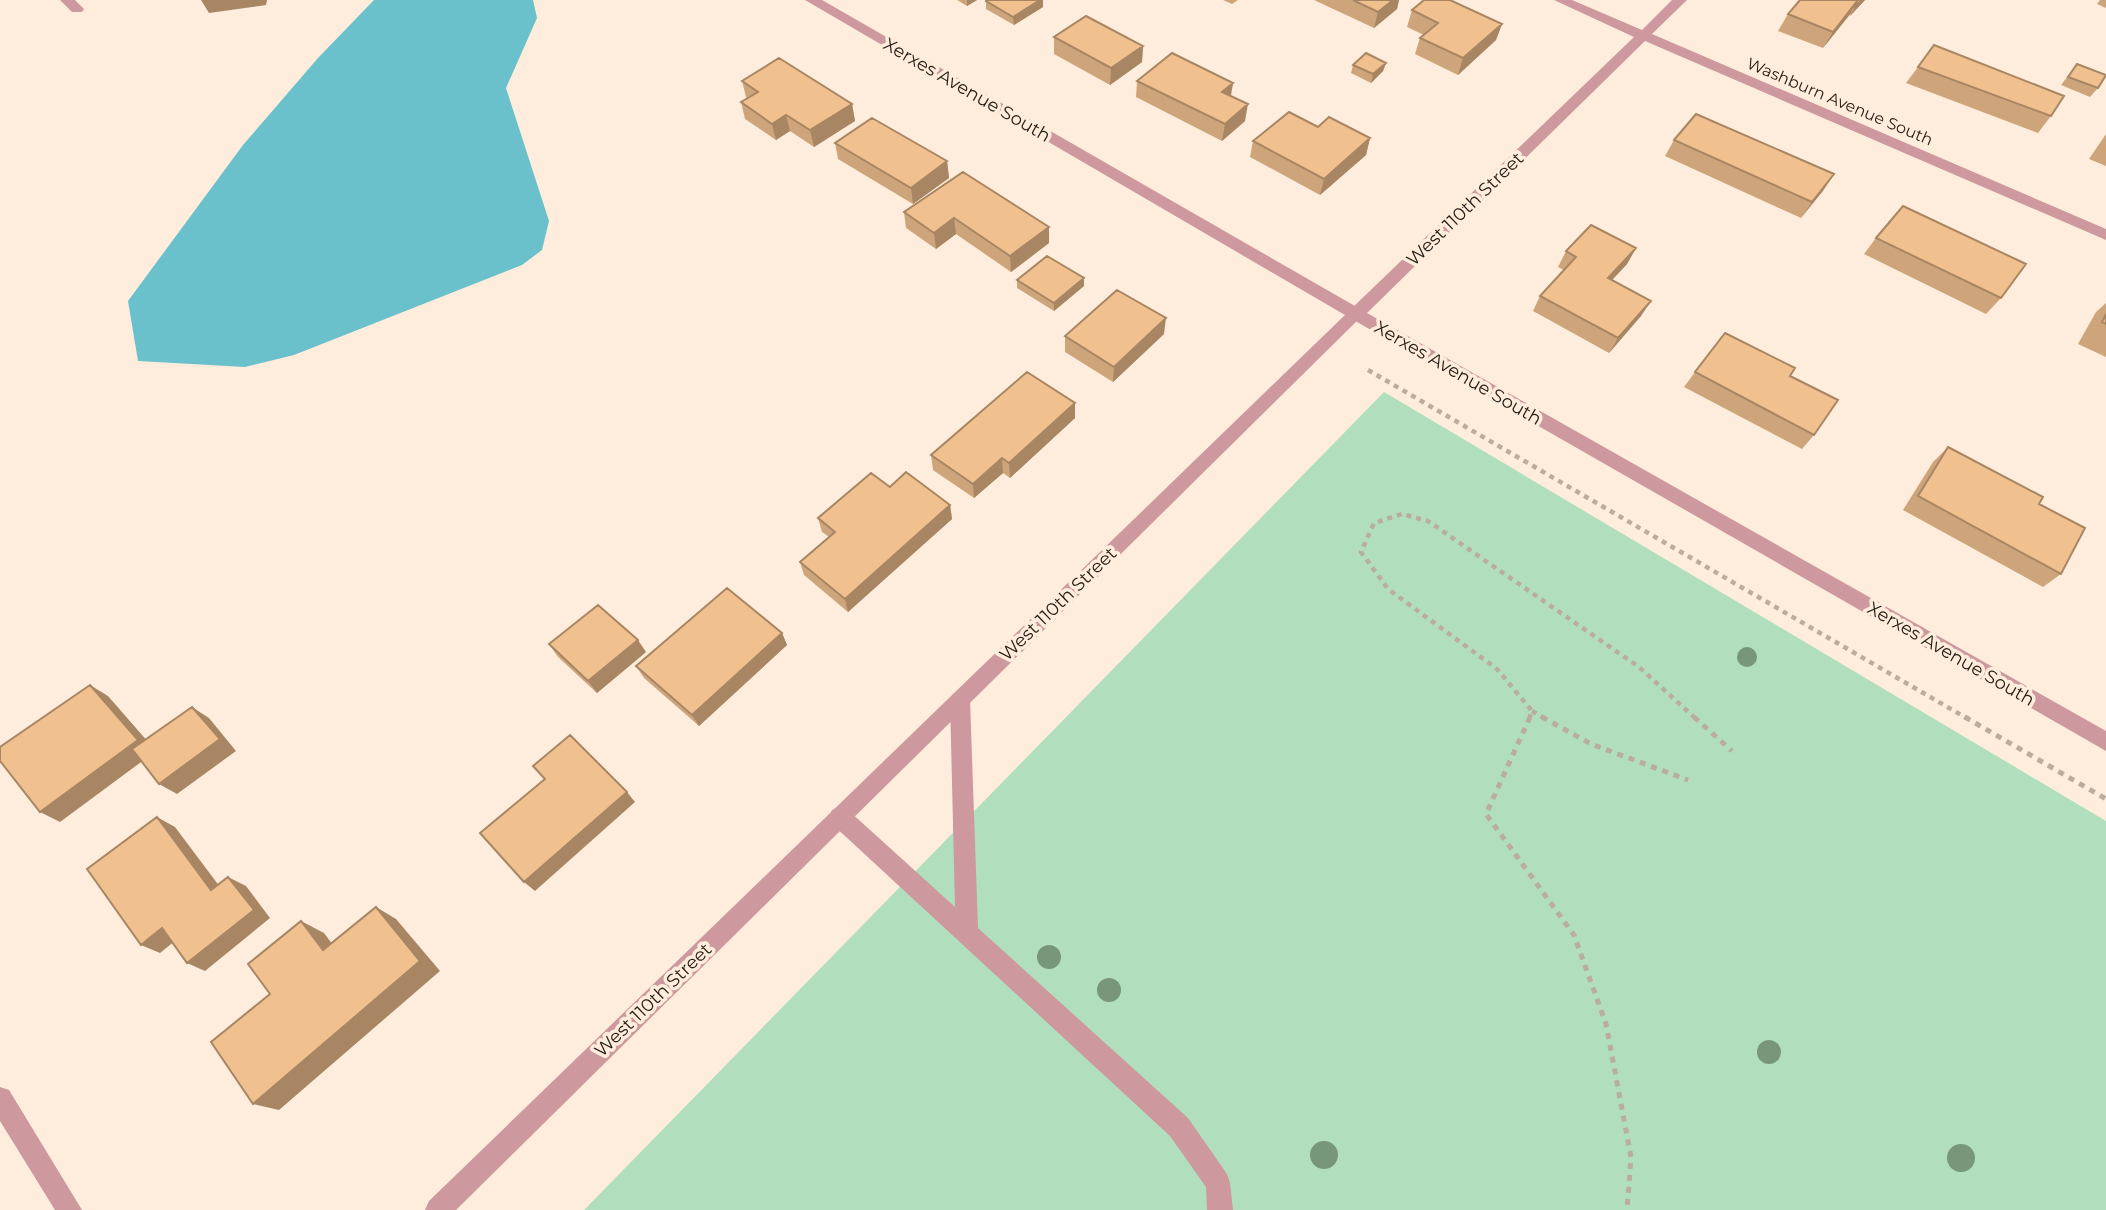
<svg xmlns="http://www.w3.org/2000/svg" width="2106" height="1210" font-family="Montserrat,sans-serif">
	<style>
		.green { fill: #b1dfbd }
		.water { fill: #6ac0cb }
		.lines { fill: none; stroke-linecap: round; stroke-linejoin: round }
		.path-far1 { stroke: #baac9e; stroke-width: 4.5; stroke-dasharray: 5 5; stroke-linecap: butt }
		.path { stroke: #baac9e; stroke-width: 5; stroke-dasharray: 6 6; stroke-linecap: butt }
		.service { fill: #cd989e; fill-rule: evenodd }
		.minor { fill: #cd989e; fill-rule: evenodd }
		.tertiary { fill: #cd989e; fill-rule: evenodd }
		.tree { fill: #789679 }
		.wall { fill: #cea57b }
		.shaded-wall { fill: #a88664 }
		.building { fill: #f0c08f; stroke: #a88664; stroke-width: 2 }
		.labels { text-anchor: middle; stroke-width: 7; stroke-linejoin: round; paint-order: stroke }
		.far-street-label { font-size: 16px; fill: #282018; stroke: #feeddc }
		.street-label { font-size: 18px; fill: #282018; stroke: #feeddc }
	</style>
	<rect width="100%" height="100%" fill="#feeddc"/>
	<!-- green -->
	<path class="green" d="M1384 392 2106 821V1210H584Z"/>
	<!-- water -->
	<path class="water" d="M374 0H533L537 18 506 88 549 221 542 250 522 265 294 355 245 367 138 361 128 301 243 145 318 58Z"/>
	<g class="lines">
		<!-- path-far1 -->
		<path class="path-far1" d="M1368 370 1968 719
			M1532 711 1546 719
			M1529 719 1532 711 1497 669 1388 589 1361 552 1374 523 1402 514 1428 521 1639 667 1696 719"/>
		<!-- path -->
		<path class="path" d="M1530 717 1486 814 1574 935 1606 1024 1631 1157 1627 1210
			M1542 717 1591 744 1688 780
			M1694 717 1732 751
			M1965 717 2106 799"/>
		<!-- service -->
		<path class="service" d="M960 691 967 694 970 700 978 928 1188 1118 1227 1174 1230 1183 1233 1210H1207L1206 1187 1170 1136 832 824 829 817 832 810 840 807 848 810 955 907 950 700 953 694Z"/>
		<!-- minor -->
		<path class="minor" d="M60 0H75L84 9 82 12H72Z
			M1554 0H1572L1642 30 1672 0H1687L1652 34 2106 229V240L1645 41 1367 313 2106 731V751L1350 318 1348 314 1350 310 1634 37Z
			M0 1087 9 1090 82 1210H55L0 1121Z"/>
		<!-- tertiary -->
		<path class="tertiary" d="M805 0H822L1362 310 1364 314 456 1210H425L429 1201 1345 315Z"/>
	</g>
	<!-- trees -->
	<g class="tree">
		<circle cx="1747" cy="657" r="10"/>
		<circle cx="1049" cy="957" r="12"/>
		<circle cx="1109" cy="990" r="12"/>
		<circle cx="1769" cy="1052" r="12"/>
		<circle cx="1324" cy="1155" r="14"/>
		<circle cx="1961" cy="1158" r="14"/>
	</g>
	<!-- wall -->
	<path class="wall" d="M957 0H977L967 6Z
		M987 0H1043V7L1014 25 986 9V1Z
		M1223 0H1238L1232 4Z
		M1314 0H1399L1397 9 1374 28Z
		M1865 0 1850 16 1849 15 1823 48 1778 31 1788 14Z
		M2100 0H2106V8L2097 4Z
		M1412 10 1502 24 1496 40 1458 75 1415 54 1420 38 1424 35 1407 27Z
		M1054 37 1143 46 1142 62 1110 85 1054 54Z
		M1386 63 1383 71 1371 83 1351 73 1353 65Z
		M2077 64 2098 88 2090 97 2061 85Z
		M1918 67 2051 116 2038 133 1906 83Z
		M742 81 852 104 855 121 814 147 790 131 776 140 745 119 741 102 747 98 746 97Z
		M1137 81 1233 83 1231 96 1245 121 1222 141 1136 97Z
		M1318 127 1370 138 1366 155 1320 195 1250 157 1253 141Z
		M2106 134V166L2089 159Z
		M1674 140 1834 174 1801 218 1665 156Z
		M835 143 947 161 949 178 913 204 838 159Z
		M963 172 1049 243 1011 272 956 234 936 249 906 228 904 212Z
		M1876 238 2001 298 1986 314 1864 254Z
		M1636 248 1627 264 1612 280 1641 316 1609 353 1533 311 1540 296 1564 270 1558 267 1566 251Z
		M1084 278V286L1054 311 1017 288V280Z
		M2106 303V357L2078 344 2096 312Z
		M1164 334 1113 382 1065 352V336Z
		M1695 372 1790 376 1814 435 1802 449 1684 387Z
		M1075 403V418L1010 478 1003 473 974 498 933 470 931 455Z
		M1948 447 2061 574 2043 587 1903 510 1933 462Z
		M890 487 950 505 952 519 848 612 804 575 800 562 829 537 822 532 818 518Z
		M782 633 787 645 699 726 644 678 636 666Z
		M549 644 646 652 597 693 558 657Z"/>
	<!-- shaded-wall -->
	<path class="shaded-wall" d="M201 0H267L266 5 209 13Z
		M967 0H977L967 6Z
		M1040 0H1043V7L1014 25 1013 17Z
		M1393 0H1399L1397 9 1374 28 1378 12Z
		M1858 0 1848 17 1823 48 1833 32Z
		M1862 0H1865L1850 16 1855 7Z
		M1502 24 1496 40 1458 75 1463 58Z
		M1143 46 1142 62 1110 85 1111 68Z
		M1386 63 1383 71 1371 83 1373 74Z
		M1233 83 1230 99 1222 92Z
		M852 104 855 121 814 147 810 130Z
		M1248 104 1245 121 1222 141 1225 124Z
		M786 115 790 131 776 140 772 124Z
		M1370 138 1366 155 1320 195 1324 179Z
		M947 161 949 178 913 204 911 188Z
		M1834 174 1823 191 1801 218 1812 202Z
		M954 218 956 234 936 249 934 233Z
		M1049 227V243L1011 272 1010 256Z
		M1636 248 1627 264 1599 294 1608 278Z
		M1084 278V286L1054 311V303Z
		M1651 301 1641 316 1609 353 1618 338Z
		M1166 318 1164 334 1113 382 1114 367Z
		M1075 403V418L1010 478 1009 463Z
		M1002 458 1003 473 974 498 973 484Z
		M950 505 952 519 848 612 845 599Z
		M782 633 787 645 699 726 692 715Z
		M638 640 646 652 597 693 588 681Z
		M90 685 108 696 156 751 60 822 40 812Z
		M192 707 209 718 236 751 177 794 159 784Z
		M627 792 635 802 535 891 524 882Z
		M157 817 175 827 229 899 211 890Z
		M228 877 246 886 270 918 205 971 187 963Z
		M376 907 396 919 440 971 279 1110 253 1104Z
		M301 921 324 933 345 961 323 950Z
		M162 928 181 936 160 953 141 945Z"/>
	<!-- building -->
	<path class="building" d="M987 0H1040L1013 17 986 1Z
		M1353 0H1393L1378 12Z
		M1424 0H1450L1502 24 1463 58 1420 38 1438 23 1412 10Z
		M1800 0H1858L1833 32 1788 14Z
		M1858 0H1862L1855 7H1854Z
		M1086 16 1143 46 1111 68 1054 37Z
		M1934 45 2064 96 2051 116 1918 67Z
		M1172 53 1233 83 1222 92 1248 104 1225 124 1137 81Z
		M1366 53 1386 63 1373 74 1353 65Z
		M779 58 852 104 810 130 786 115 772 124 741 102 758 92 742 81Z
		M2077 64 2106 75 2098 88 2068 77Z
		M1289 112 1318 127 1329 117 1370 138 1324 179 1253 141Z
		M1696 114 1834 174 1812 202 1674 140Z
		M872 118 947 161 911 188 835 143Z
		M963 172 1049 227 1010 256 954 218 934 233 904 212Z
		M1903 206 2026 264 2001 298 1876 238Z
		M1591 225 1636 248 1608 278 1651 301 1618 338 1540 296 1576 257 1566 251Z
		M1047 256 1084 278 1054 303 1017 280Z
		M1117 290 1166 318 1114 367 1065 336Z
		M2106 314V324L2102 322Z
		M1725 333 1795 368 1790 376 1838 400 1814 435 1695 372Z
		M1027 372 1075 403 1009 463 1002 458 973 484 931 455Z
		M1948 447 2043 497 2039 504 2085 528 2061 574 1918 496Z
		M906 472 950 505 845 599 800 562 835 532 818 518 871 473 890 487Z
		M727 588 782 633 692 715 636 666Z
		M598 605 638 640 588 681 549 644Z
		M90 685 138 740 40 812 0 761V747Z
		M192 707 220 739 159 784 132 749Z
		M570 735 627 792 524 882 480 833 545 779 533 766Z
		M157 817 211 890 228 877 254 910 187 963 162 928 141 945 87 869Z
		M376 907 420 961 253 1104 211 1042 270 994 248 964 301 921 323 950Z"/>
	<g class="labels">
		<!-- far-street labels -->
		<g class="far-street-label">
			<text transform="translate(1840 101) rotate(23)" y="6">Washburn Avenue South</text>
		</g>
		<!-- street labels -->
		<g class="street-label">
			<text transform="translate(967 90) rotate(30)" y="6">Xerxes Avenue South</text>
			<text transform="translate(1465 209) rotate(-44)" y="6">West 110th Street</text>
			<text transform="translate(1458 373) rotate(30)" y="6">Xerxes Avenue South</text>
			<text transform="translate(1058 604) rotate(-44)" y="6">West 110th Street</text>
			<text transform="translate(1951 654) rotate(30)" y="6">Xerxes Avenue South</text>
			<text transform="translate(653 1000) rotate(-44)" y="6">West 110th Street</text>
		</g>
	</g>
</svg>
